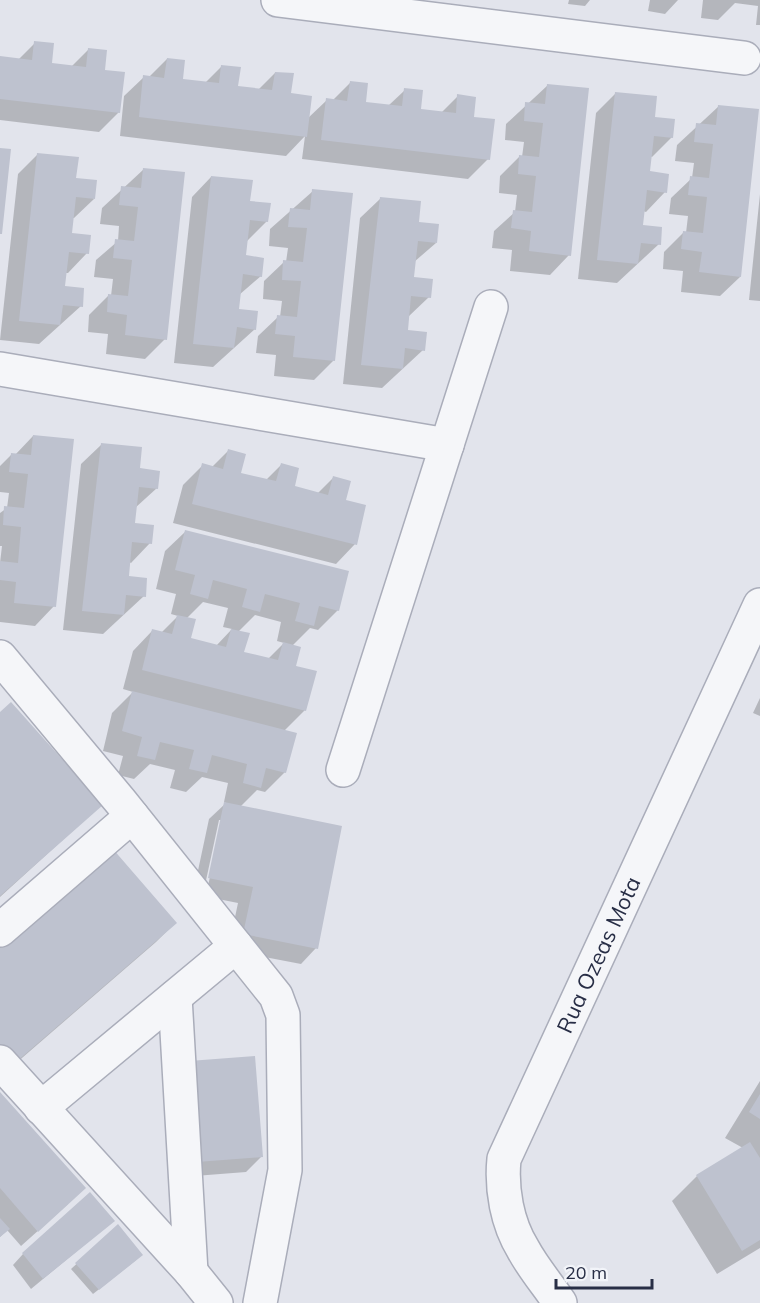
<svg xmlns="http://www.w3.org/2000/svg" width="760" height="1303" font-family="Mulish,sans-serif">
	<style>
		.shadow { fill: #0003; fill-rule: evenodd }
		.building { fill: #bec2cf }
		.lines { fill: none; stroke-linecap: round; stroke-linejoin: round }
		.minor-casing { stroke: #aaadba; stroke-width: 36 }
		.minor { stroke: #f5f6f9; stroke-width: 33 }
		.labels { text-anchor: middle; stroke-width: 4.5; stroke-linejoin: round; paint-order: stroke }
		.street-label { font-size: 22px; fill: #282e46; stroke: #f2f4f9 }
	</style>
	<rect width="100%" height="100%" fill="#e2e4ec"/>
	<!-- shadow -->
	<path class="shadow" d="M569 0H590L585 6 568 4Z
		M650 0H678L665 14 648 11Z
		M703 0H760V25H756L758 6 735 3 718 20 701 18Z
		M35 43 50 64 71 67 88 50 103 71 119 112 99 132 0 120V58L18 60Z
		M167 59 181 80 205 83 222 66 237 87 258 90 275 73 307 119 327 100 332 101 351 82 364 104 388 106 405 90 419 111 441 113 458 96 472 118 488 159 468 179 302 159 305 136 286 156 120 136 124 96 144 77H149Z
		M548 85 569 255 550 275 510 271 512 250 492 248 494 231 515 212 517 195 499 193 500 176 520 156 522 157 524 142 505 140 506 124Z
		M616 93 653 119 672 137 652 157 650 156 648 173 665 192 646 212 643 211 642 226 659 244 617 283 578 279 596 113Z
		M719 106 740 277 720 296 681 292 683 271 663 269 664 252 684 232 686 233 688 216 669 214 671 198 692 178 694 163 675 161 677 145Z
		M38 154 75 180 94 199 74 218H72L70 234 87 253 68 273H65L64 287 81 306 39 344 0 340 18 174Z
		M144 169 165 339 145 359 106 354 108 334 88 332 89 315 109 295 111 296 113 279 94 277 96 260 118 241 119 226 100 224 102 208Z
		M211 177 249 202 267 221 247 241 244 257 261 276 239 295 238 310 255 329 213 367 174 363 192 197Z
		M313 191 334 360 314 380 274 376 276 355 256 353 258 336 278 317H280L282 301 263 299 264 281 284 262H286L288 248 269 246 270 229Z
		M760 194V301L749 300Z
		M380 199 417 224 436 243 414 262 413 278 429 297 408 317 406 332 423 350 382 388 343 384 360 218Z
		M33 436 54 606 35 626 0 622V563L2 546H0V513L7 508 9 493 0 492V466L11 455H15Z
		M101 445 138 469 157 488 135 508 134 524 150 543 131 563 129 562 127 577 144 596 103 634 63 630 81 464Z
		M228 451 239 474 266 480 281 465 293 487 317 494 333 478 344 502 355 544 336 564 173 523 183 485 203 465 212 467Z
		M185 532 338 610 318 630 310 628 292 646 305 710 284 731 285 772 265 792 257 790 240 807 316 948 301 964 228 950 238 903 193 894 209 819 226 803 224 802 228 783 202 777 186 792 170 788 175 770 150 764 134 779 118 775 123 756 103 751 112 713 133 692 123 689 133 651 152 631 161 633 178 616 171 614 176 594 156 589 165 551ZM203 602 228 608 223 627 232 629 216 646 189 639 187 618ZM255 615 281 622 277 641 284 643 268 659 242 653 238 632ZM219 820H222L208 886 205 885Z
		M760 698V716L753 713Z
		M0 714 101 805 0 897Z
		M175 923 156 942 0 1077V936Z
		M253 1057 261 1157 246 1172 182 1177Z
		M760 1081V1248L717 1274 672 1201 697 1176 743 1148 725 1138Z
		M0 1094 68 1204 21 1246 7 1230 0 1237Z
		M113 1221 31 1289 13 1265 23 1254Z
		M118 1226 136 1260 93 1294 71 1269Z"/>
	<!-- building -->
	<path class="building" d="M34 41 54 43 52 63 86 67 88 48 107 50 105 70 125 72 120 113 0 99V56L32 60Z
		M167 58 185 60 183 79 219 83 221 65 241 67 238 86 272 90 275 72 294 73 291 93 312 96 307 137 139 117 143 75 164 78Z
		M350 81 368 83 366 102 402 106 404 88 423 90 421 109 456 113 457 94 476 97 474 117 495 119 490 160 321 140 326 98 347 101Z
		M547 84 589 88 571 256 529 251 531 231 511 228 513 210 532 212 536 176 518 174 519 155 539 157 543 123 524 121 525 102 545 104Z
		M615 92 657 96 655 117 675 119 673 138 654 136 650 171 669 174 667 193 647 190 643 225 662 227 661 245 641 243 638 264 597 260Z
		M718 105 759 109 741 277 699 272 702 252 681 249 683 231 703 233 707 197 688 195 690 176 709 178 713 144 694 142 696 123 716 125Z
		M0 148 11 149 2 234H0Z
		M37 153 79 157 76 178 97 180 95 199 76 197 72 233 91 235 89 254 69 252 65 286 84 288 83 307 63 305 60 325 19 321Z
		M143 168 185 172 167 340 125 335 127 315 107 312 108 294 128 296 132 260 113 258 115 239 134 241 138 207 119 205 121 186 141 188Z
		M211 176 253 180 250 201 271 203 268 222 250 220 246 255 264 258 262 277 243 274 239 309 258 311 256 330 237 327 234 348 193 344Z
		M312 189 353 193 335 361 293 357 295 336 275 334 277 315 297 317 301 281 282 280 283 260 303 262 307 228 288 227 290 208 310 210Z
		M380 197 421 201 419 222 439 224 437 243 418 241 414 277 433 279 431 298 411 296 408 330 427 332 425 351 405 348 403 369 361 365Z
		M33 435 74 439 56 607 14 603 16 582 0 580V561L18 563 21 527 3 525 4 506 24 508 28 474 9 472 11 453 31 455Z
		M101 443 142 447 140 468 160 471 158 489 139 487 135 523 154 525 152 544 132 542 129 576 147 578 146 597 126 595 124 615 82 611Z
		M228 449 246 454 241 473 276 481 281 463 299 468 295 486 328 495 333 476 351 481 346 500 366 505 357 545 192 504 202 463 223 469Z
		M185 530 349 571 339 611 319 606 314 626 295 621 300 603 265 594 260 612 242 607 247 589 213 580 208 599 190 594 195 575 175 570Z
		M177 615 196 619 191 638 226 647 231 629 250 633 244 652 278 660 283 642 301 647 296 666 317 671 306 711 142 670 152 629 172 634Z
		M132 691 297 733 286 773 266 768 261 788 243 783 247 764 212 755 207 773 189 769 194 750 160 742 155 760 137 756 142 737 122 731Z
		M11 702 103 805 0 896V712Z
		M224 802 342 826 318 949 243 934 253 887 208 878Z
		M106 841 177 923 15 1063 0 1044V934Z
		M255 1056 263 1157 197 1162 189 1061Z
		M0 1092 86 1188 38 1232 0 1188Z
		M760 1094V1119L749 1112Z
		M750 1142 760 1158V1240L742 1251 696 1175Z
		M90 1192 115 1221 43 1279 22 1253Z
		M0 1218 10 1229 0 1237Z
		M118 1224 143 1255 99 1290 75 1263Z"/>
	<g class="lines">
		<defs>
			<g id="minor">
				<path d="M278 0 744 58"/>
				<path d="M0 369 447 445"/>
				<path d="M0 657 121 802 276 996 283 1015 285 1170 260 1303"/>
				<path d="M343 770 491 307"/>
				<path d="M0 930 132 816"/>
				<path d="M175 997 191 1272"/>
				<path d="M0 1062 191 1272 216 1303"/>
				<path d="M41 1108 236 946"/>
				<path id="s1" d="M560 1303C548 1285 533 1268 523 1249 507 1223 501 1189 504 1159L760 605"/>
			</g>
		</defs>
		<!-- minor casing -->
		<use href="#minor" class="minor-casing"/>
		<!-- minor -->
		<use href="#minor" class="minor"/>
	</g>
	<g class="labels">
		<!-- street labels -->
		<g class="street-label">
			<text dy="8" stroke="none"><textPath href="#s1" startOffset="384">Rua Ozeas Mota</textPath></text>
		</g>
	</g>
	<!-- scale -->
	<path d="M556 1279v9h96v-9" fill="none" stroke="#282e46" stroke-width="3"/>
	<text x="565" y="1279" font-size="18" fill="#282e46" stroke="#f2f4f9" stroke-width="4.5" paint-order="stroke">20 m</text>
</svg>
